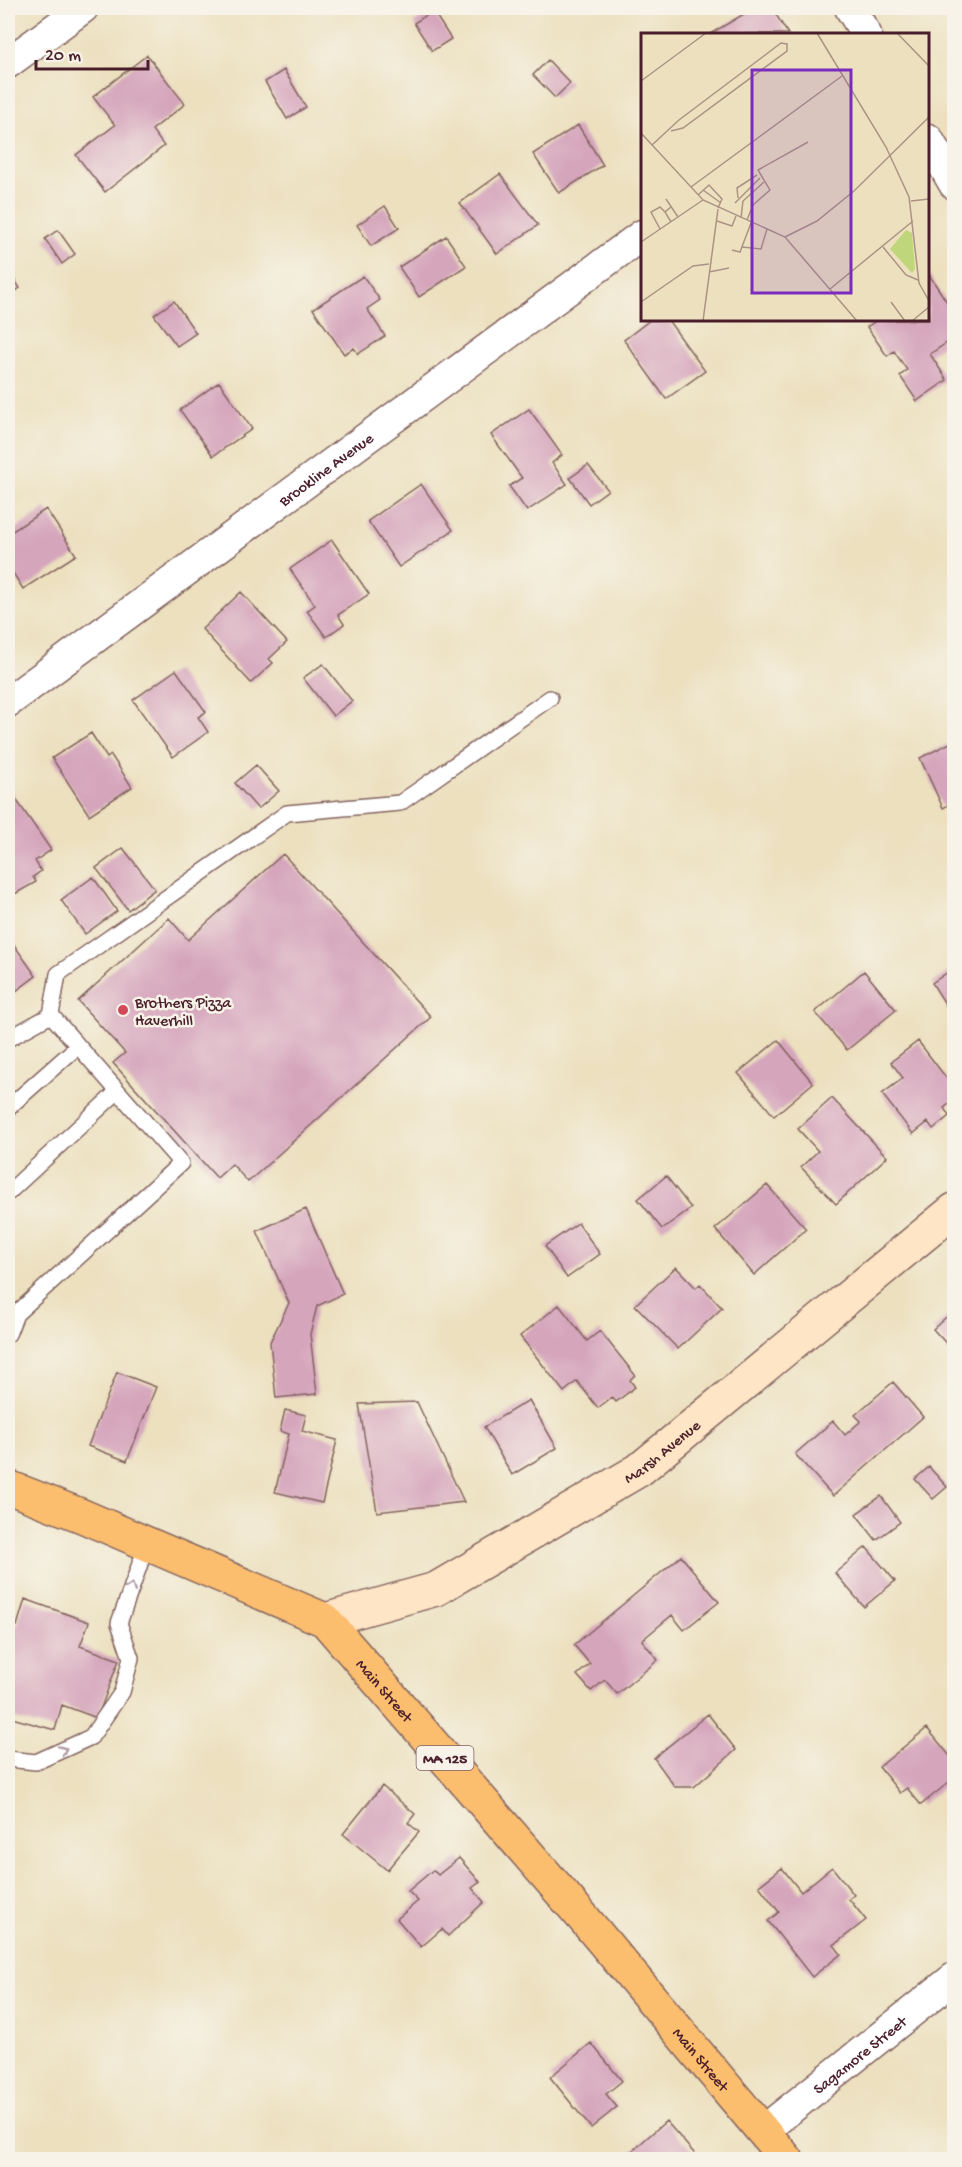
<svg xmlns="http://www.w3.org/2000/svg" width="962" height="2167" font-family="'Gochi Hand',sans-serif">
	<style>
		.building { fill: #d5a5bc }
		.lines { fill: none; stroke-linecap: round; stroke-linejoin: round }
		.service-casing { stroke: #83635f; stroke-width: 18 }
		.minor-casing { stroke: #83635f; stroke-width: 33 }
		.secondary-casing { stroke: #83635f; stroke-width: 36 }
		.primary-casing { stroke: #83635f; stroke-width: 36 }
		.service { stroke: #fff; stroke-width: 15 }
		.minor { stroke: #fff; stroke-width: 30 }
		.secondary { stroke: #fde5c5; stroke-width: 33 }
		.primary { stroke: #fbbd6e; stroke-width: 33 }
		.oneway { stroke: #ae9aa0 }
		.poi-dot { fill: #d1495b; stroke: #f7f3e8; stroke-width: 2 }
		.labels { text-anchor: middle; stroke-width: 5; stroke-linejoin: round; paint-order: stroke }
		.shield { fill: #f7f3e8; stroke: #7e5f64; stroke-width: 1.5 }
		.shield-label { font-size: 15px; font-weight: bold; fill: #4a1f2b }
		.street-label { font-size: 16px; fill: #4a1f2b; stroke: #f7f3e8 }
		.poi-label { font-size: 16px; fill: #4a1f2b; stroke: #f7f3e8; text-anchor: start }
		.inset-road { fill: none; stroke: #ab9384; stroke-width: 1.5 }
		.view { fill: #7b2cbf; fill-opacity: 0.15; stroke: #7b2cbf; stroke-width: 3 }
		.inset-edge { fill: none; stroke: #4a1f2b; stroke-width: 3 }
	</style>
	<rect width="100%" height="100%" fill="#f7f3e8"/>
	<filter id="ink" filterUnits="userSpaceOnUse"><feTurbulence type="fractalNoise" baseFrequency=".0167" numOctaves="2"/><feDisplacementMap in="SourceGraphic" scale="12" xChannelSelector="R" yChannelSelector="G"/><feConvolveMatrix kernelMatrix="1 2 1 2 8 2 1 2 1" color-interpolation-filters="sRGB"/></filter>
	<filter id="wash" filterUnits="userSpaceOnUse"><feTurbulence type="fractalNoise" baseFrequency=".008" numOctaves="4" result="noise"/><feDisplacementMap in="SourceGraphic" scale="24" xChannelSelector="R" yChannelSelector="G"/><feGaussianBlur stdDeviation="1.35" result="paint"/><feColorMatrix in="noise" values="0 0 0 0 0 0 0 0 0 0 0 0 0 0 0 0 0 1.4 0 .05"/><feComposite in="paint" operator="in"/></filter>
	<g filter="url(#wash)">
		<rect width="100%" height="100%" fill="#ece0bf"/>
		<g id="blocks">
			<!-- building -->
			<path class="building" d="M754 8H772L788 34H710Z
				M433 11 451 39 432 51 414 23Z
				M147 55 185 104 152 130 164 146 105 192 76 155 115 125 93 97Z
				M548 60 570 83 555 98 533 75Z
				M284 70 306 107 287 119 265 82Z
				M578 125 603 165 559 193 533 154Z
				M500 174 538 225 497 254 460 203Z
				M385 206 399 228 371 246 357 225Z
				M58 230 75 254 62 264 45 239Z
				M446 236 466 266 419 297 399 267Z
				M8 270 20 288 8 296Z
				M928 273 954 313V338L930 354 947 380 917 401 900 376 907 370 894 351 887 356 867 327 877 320H928Z
				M363 276 380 300 367 309 385 336 358 354 354 348 344 354 313 309Z
				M174 301 196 333 177 346 154 315Z
				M650 320H668L705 371 666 399 624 340Z
				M219 382 252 429 213 456 180 410Z
				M529 409 562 455 552 463 567 484 527 511 509 486 522 478 491 435Z
				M588 465 608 490 589 504 570 478Z
				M421 484 453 530 399 567 368 521Z
				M46 509 76 555 23 589 8 565V534Z
				M332 540 369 594 338 615 344 624 326 637 307 611 315 605 290 569Z
				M241 592 287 642 269 659 273 663 251 683 202 629Z
				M323 664 352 701 333 716 303 678Z
				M176 670 206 712 198 717 208 732 173 757 133 700Z
				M91 733 107 758 111 755 132 787 89 815 52 758Z
				M954 741V802L943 808 920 758Z
				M256 765 279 791 258 809 235 783Z
				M11 792 51 850 35 861 41 871 33 877 36 882 13 895 8 889V794Z
				M123 848 155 889 128 910 96 868Z
				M283 854 431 1017 248 1182 232 1164 217 1178 113 1063 125 1053 78 1001 169 918 188 940Z
				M93 877 117 911 85 934 61 900Z
				M12 942 36 976 8 997V945Z
				M954 968V1018L932 983Z
				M864 971 896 1010 847 1050 815 1012Z
				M778 1040 813 1083 774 1116 738 1073Z
				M918 1041 954 1088V1100L944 1108 949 1116 933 1129 928 1122 913 1134 882 1094 903 1078 891 1062Z
				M832 1098 887 1157 836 1204 801 1167 818 1151 798 1129Z
				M666 1176 691 1208 662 1229 638 1199Z
				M767 1185 806 1229 754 1275 715 1229Z
				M306 1209 343 1294 317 1306 310 1334 317 1394 276 1398 270 1342 289 1303 257 1231Z
				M578 1223 600 1254 567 1278 545 1246Z
				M676 1267 696 1288 700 1284 722 1308 678 1349 635 1305Z
				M559 1305 587 1341 600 1331 635 1375 630 1380 635 1387 616 1402 612 1397 598 1408 577 1381 564 1392 520 1336Z
				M954 1310V1352L933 1329Z
				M117 1372 156 1387 127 1461 88 1446Z
				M893 1382 923 1417 833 1496 795 1454 833 1421 845 1435 861 1421 855 1415Z
				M529 1400 557 1448 512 1475 484 1427Z
				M417 1402 464 1502 377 1512 359 1404Z
				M285 1410 306 1415 302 1431 337 1440 322 1503 275 1492 289 1434 280 1431Z
				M929 1467 947 1487 933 1499 915 1479Z
				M881 1496 900 1522 876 1540 856 1514Z
				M866 1547 895 1581 864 1607 835 1573Z
				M681 1556 719 1602 684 1630 672 1615 642 1640 658 1660 617 1694 605 1680 591 1691 577 1675 590 1664 574 1645Z
				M25 1599 89 1622 80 1646 119 1660 97 1718 62 1705 55 1730 8 1717V1623L17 1626Z
				M708 1714 736 1750 694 1787H675L654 1758Z
				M927 1728 954 1761V1778L921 1805 907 1788 900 1793 879 1767Z
				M382 1786 415 1814 408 1823 419 1832 387 1870 343 1834Z
				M459 1858 480 1882 472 1888 484 1902 448 1936 442 1929 421 1947 397 1919 418 1901 408 1891 433 1870 438 1875Z
				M832 1867 854 1895 849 1899 866 1920 834 1945 841 1954 812 1977 768 1921 779 1912 759 1886 782 1868 801 1892Z
				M591 2043 622 2081 606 2094 617 2107 591 2128 550 2077Z
				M666 2121 700 2160H622Z"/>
		</g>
	</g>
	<g filter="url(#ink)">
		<use href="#blocks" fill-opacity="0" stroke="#83635f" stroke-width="1.5"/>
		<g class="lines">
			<defs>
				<path id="service" d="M8 1039 51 1015
					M8 1108 78 1046
					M8 1193 118 1091
					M8 1334 16 1314 181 1163 51 1015 58 974 287 813 400 803 550 698
					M8 1759 36 1762 91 1737 122 1692 131 1658 119 1623 147 1544"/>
				<g id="minor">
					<path d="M850 8 866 34"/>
					<path d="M8 63 83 8"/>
					<path d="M928 139 954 184"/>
					<path id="s1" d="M8 702 642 235"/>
					<path id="s2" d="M763 2131 954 1978"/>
				</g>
				<g id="secondary">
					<path id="s3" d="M325 1620 436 1589 639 1470 954 1210"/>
				</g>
				<g id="primary">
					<path id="s4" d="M8 1487 80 1515 325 1620 586 1921 787 2160"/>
				</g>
			</defs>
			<!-- service casing -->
			<use href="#service" class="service-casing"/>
			<!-- minor casing -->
			<use href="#minor" class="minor-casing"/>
			<!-- secondary casing -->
			<use href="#secondary" class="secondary-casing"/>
			<!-- primary casing -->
			<use href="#primary" class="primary-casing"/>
			<!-- service -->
			<use href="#service" class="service"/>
			<!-- minor -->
			<use href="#minor" class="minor"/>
			<!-- secondary -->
			<use href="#secondary" class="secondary"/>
			<!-- primary -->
			<use href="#primary" class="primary"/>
		</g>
		<!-- one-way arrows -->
		<defs><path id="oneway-chevron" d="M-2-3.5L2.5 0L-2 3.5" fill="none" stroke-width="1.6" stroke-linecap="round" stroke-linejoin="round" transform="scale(1.5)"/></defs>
		<g class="oneway">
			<use href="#oneway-chevron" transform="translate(131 1587) rotate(-70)"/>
			<use href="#oneway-chevron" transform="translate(63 1750) rotate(-24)"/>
		</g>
	</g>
	<!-- markers -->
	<circle class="poi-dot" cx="123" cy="1010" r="6"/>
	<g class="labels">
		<!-- shield labels -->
		<rect class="shield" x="416.5" y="1746" width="57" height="24" rx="4.5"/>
		<g class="shield-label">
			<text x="445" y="1763">MA 125</text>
		</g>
		<!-- street labels -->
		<g class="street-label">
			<text dy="6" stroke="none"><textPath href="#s1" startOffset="394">Brookline Avenue</textPath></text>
			<text dy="6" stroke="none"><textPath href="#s3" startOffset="380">Marsh Avenue</textPath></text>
			<text dy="6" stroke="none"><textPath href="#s4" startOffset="436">Main Street</textPath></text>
			<text dy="6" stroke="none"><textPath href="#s2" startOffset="123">Sagamore Street</textPath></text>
			<text dy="6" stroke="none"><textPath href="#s4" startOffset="922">Main Street</textPath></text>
		</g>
		<!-- poi labels -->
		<g class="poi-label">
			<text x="135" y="1007">Brothers Pizza<tspan x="135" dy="18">Haverhill</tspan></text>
		</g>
	</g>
	<!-- overview -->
	<g transform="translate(641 33)">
		<rect width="288" height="288" fill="#ece0bf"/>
		<path d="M265 197 271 200 274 236 271 240 249 216Z" fill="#c0d67a"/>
		<path class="inset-road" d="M176 0 245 114 268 164 278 250 288 268M256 0 288 33M0 48 65 0M0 100 62 167 144 204 216 288M11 112 38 87 140 10 146 11V18L42 95 30 98M50 154 201 43M62 157 80 170M57 162 68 152 81 166 77 175M97 165 96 155 116 142M25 166 37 184M270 168 288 166M94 170 119 145M100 185 102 168 123 149M106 187 112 172 129 157 117 137 167 109M76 188 91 193 95 183M30 189 24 179 30 174M19 196 10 179 19 174 24 179M144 204 176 188 213 158 288 84M0 209 62 167M101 214 120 216 126 196M242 214 265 242 277 247M91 217 99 219 110 190M68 239 88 235M189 256 272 188M0 269 52 233 68 231M250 269 264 288M62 288 77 176M271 288 288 274"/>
		<path class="view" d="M111 37H210V260H111Z"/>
		<rect width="288" height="288" class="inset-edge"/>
	</g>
	<!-- margin -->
	<rect width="962" height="2167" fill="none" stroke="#f7f3e8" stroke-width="30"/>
	<!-- scale -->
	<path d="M36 60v9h112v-9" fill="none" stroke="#4a1f2b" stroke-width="3"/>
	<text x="45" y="60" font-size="18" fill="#4a1f2b" stroke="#f7f3e8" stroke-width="4.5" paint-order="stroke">20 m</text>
</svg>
